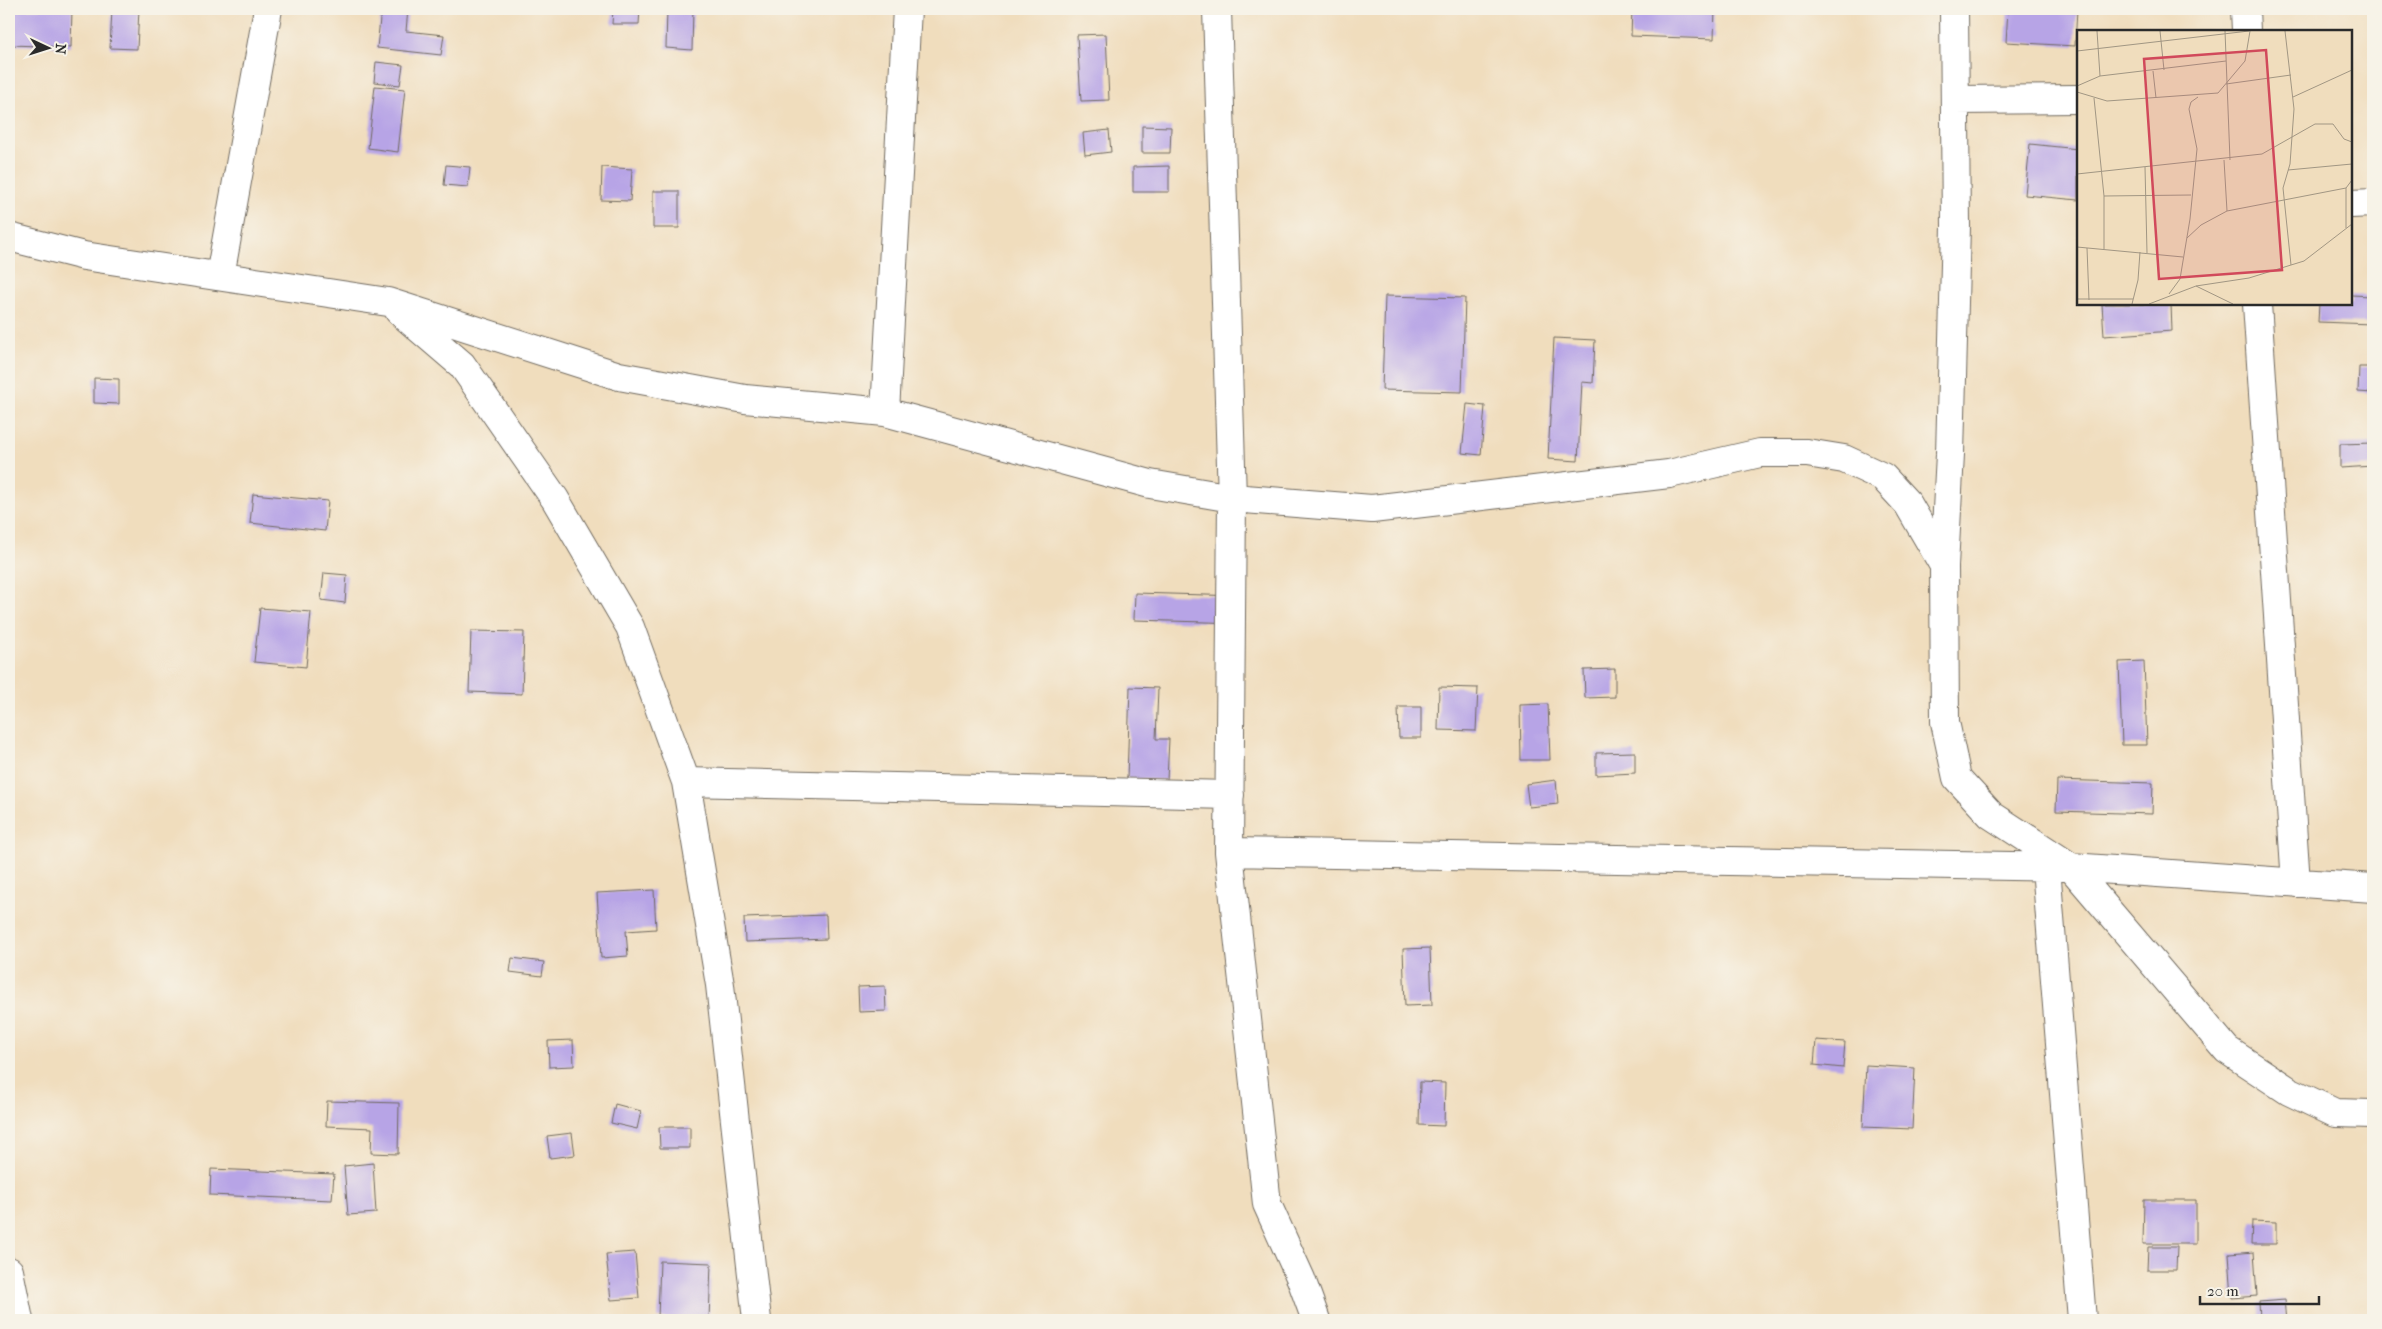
<svg xmlns="http://www.w3.org/2000/svg" width="2382" height="1329" font-family="'IM FELL French Canon',serif">
	<style>
		.building { fill: #b7a4e6 }
		.lines { fill: none; stroke-linecap: round; stroke-linejoin: round }
		.minor-casing { stroke: #70695e; stroke-width: 30 }
		.minor { stroke: #fff; stroke-width: 28 }
		.inset-road { fill: none; stroke: #a19683; stroke-width: 1 }
		.view { fill: #d1495b; fill-opacity: 0.15; stroke: #d1495b; stroke-width: 2.5 }
		.inset-edge { fill: none; stroke: #2b2b2b; stroke-width: 2.5 }
	</style>
	<rect width="100%" height="100%" fill="#f7f3e8"/>
	<filter id="ink" filterUnits="userSpaceOnUse"><feTurbulence type="fractalNoise" baseFrequency=".02" numOctaves="2"/><feDisplacementMap in="SourceGraphic" scale="10" xChannelSelector="R" yChannelSelector="G"/><feConvolveMatrix kernelMatrix="1 2 1 2 8 2 1 2 1" color-interpolation-filters="sRGB"/></filter>
	<filter id="wash" filterUnits="userSpaceOnUse"><feTurbulence type="fractalNoise" baseFrequency=".0096" numOctaves="4" result="noise"/><feDisplacementMap in="SourceGraphic" scale="20" xChannelSelector="R" yChannelSelector="G"/><feGaussianBlur stdDeviation="1.12" result="paint"/><feColorMatrix in="noise" values="0 0 0 0 0 0 0 0 0 0 0 0 0 0 0 0 0 1.4 0 .05"/><feComposite in="paint" operator="in"/></filter>
	<g filter="url(#wash)">
		<rect width="100%" height="100%" fill="#f0ddbd"/>
		<g id="blocks">
			<!-- building -->
			<path class="building" d="M9 9H72L71 47 9 45Z
				M112 9H139L137 49 110 48Z
				M381 9H408L406 31 444 35 441 55 377 48Z
				M613 9H640L639 24H612Z
				M667 9H693L692 50 666 48Z
				M1632 9H1715L1714 39 1631 36Z
				M2008 9H2077L2075 46 2006 42Z
				M1106 34 1109 100 1081 101 1077 35Z
				M376 62 403 65 400 85 374 82Z
				M375 86 405 89 398 152 368 148Z
				M1142 126 1171 127 1170 153H1142Z
				M1109 130 1111 152 1085 155 1083 133Z
				M2030 144 2078 149V200L2025 195Z
				M446 165 470 167 468 187 444 185Z
				M1169 166V192H1133V167Z
				M602 167 632 169 630 201 601 200Z
				M653 191H679V228H653Z
				M2351 295 2372 296V324L2318 322 2319 304H2351Z
				M1385 296 1465 298 1462 392 1382 390Z
				M2102 304H2171L2172 331 2104 336Z
				M1554 338 1595 340 1593 383 1582 382 1578 461 1548 459Z
				M2359 367H2373V393L2358 392Z
				M94 378 119 379V404L94 403Z
				M1467 404 1485 406 1481 455 1462 453Z
				M2373 443V466L2340 468V444Z
				M253 494 328 501 325 531 250 523Z
				M324 573 347 575 345 603 321 600Z
				M1135 593 1241 596V623L1134 620Z
				M260 608 311 612 306 667 254 662Z
				M471 631 524 632 522 694 469 692Z
				M2144 661 2147 745H2122L2119 662Z
				M1615 669V697L1585 698 1584 670Z
				M1130 687 1158 688 1156 739H1169L1167 780 1127 779Z
				M1439 687 1478 688 1476 731 1438 730Z
				M1548 704 1550 760H1521L1520 705Z
				M1398 707H1421V738H1399Z
				M1635 752V773L1596 775V753Z
				M1556 780 1558 804 1529 807 1526 784Z
				M2057 780 2153 783 2152 814 2056 811Z
				M654 890 656 929 626 931 628 956 601 958 597 893Z
				M826 915 827 939 745 942 744 918Z
				M1430 948 1432 1005 1405 1006 1403 949Z
				M512 958 544 962 542 976 510 972Z
				M885 986 886 1011 859 1012 858 987Z
				M573 1040 574 1066 549 1067 548 1041Z
				M1816 1040 1845 1042 1843 1068 1814 1065Z
				M1866 1065 1915 1068 1912 1129 1863 1127Z
				M1420 1082 1445 1083 1444 1126 1419 1125Z
				M327 1101 399 1103 398 1154 371 1153 372 1128 326 1126Z
				M615 1104 641 1111 637 1129 611 1123Z
				M659 1127H690V1148H660Z
				M572 1133 575 1155 550 1158 547 1136Z
				M373 1163 376 1213 348 1215 344 1166Z
				M211 1169 334 1174 332 1200 210 1195Z
				M2144 1200H2196V1244H2143Z
				M2252 1221 2276 1222V1244H2251Z
				M2148 1247H2177L2176 1270H2147Z
				M635 1252 639 1298 611 1300 606 1254Z
				M2254 1252 2257 1296 2232 1298 2229 1254Z
				M660 1261 711 1263 709 1320 658 1318Z
				M2285 1300 2287 1320H2260L2259 1302Z"/>
		</g>
	</g>
	<g filter="url(#ink)">
		<use href="#blocks" fill-opacity="0" stroke="#70695e" stroke-width="1"/>
		<g class="lines">
			<defs>
				<path id="minor" d="M1217 9 1232 498 1229 852 1267 1204 1301 1279 1316 1320
					M1954 9 1956 226 1950 454 1944 566 1945 722 1957 778 1991 815 2071 867 2227 1050 2289 1091 2335 1113 2373 1114
					M2245 9 2246 31
					M1956 100 2078 99
					M2351 204 2373 203
					M9 237 84 256 388 302 619 376 745 399 885 412 1150 484 1232 498 1372 509 1669 474 1760 453H1807L1844 459 1883 477 1908 504 1944 566
					M220 276 268 9
					M2257 304 2296 883
					M399 311 462 365 555 499 630 627 686 782 720 985 757 1320
					M885 412 907 9
					M686 782 1230 795
					M1229 852 2071 867 2373 888
					M2046 867 2082 1320
					M9 1271 19 1320"/>
			</defs>
			<!-- minor casing -->
			<use href="#minor" class="minor-casing"/>
			<!-- minor -->
			<use href="#minor" class="minor"/>
		</g>
	</g>
	<!-- overview -->
	<g transform="translate(2077 30)">
		<rect width="275" height="275" fill="#f0ddbd"/>
		<path class="inset-road" d="M20 1 23 46M83 1 87 40M148 1 153 130M208 1 217 79 213 134 206 158 214 235M0 21 172 1M76 41 79 68M149 54 214 45M0 56 23 46 149 31M0 62 30 71 141 63 168 31 173 1M216 67 275 40M17 68 27 166V219M147 130 150 181M68 137 70 223M211 140 275 134M0 144 185 124 238 94H256L267 109 275 112M27 166 114 165M269 198V158L275 150M110 208 124 195 150 181 269 158M0 217 106 227M10 218 12 270M119 256 156 274M92 264 103 249 113 189 120 119 112 79 114 72 121 67M0 269H56M55 274 61 250 63 222M72 274 119 256 172 248 227 231 275 194"/>
		<path class="view" d="M189 20 205 240 82 249 67 29Z"/>
		<rect width="275" height="275" class="inset-edge"/>
	</g>
	<!-- margin -->
	<rect width="2382" height="1329" fill="none" stroke="#f7f3e8" stroke-width="30"/>
	<!-- north arrow -->
	<g transform="translate(48 48) rotate(94)" stroke="#f7f3e8" stroke-width="4" paint-order="stroke">
	<path d="M0-4L9 19L0 12L-9 19Z" fill="#2b2b2b"/>
	<text y="-8" font-size="14" font-weight="bold" text-anchor="middle" fill="#2b2b2b">N</text>
	</g>
	<!-- scale -->
	<path d="M2200 1296v8h119v-8" fill="none" stroke="#2b2b2b" stroke-width="2.5"/>
	<text x="2207" y="1296" font-size="15" fill="#2b2b2b" stroke="#f7f3e8" stroke-width="4" paint-order="stroke">20 m</text>
</svg>
